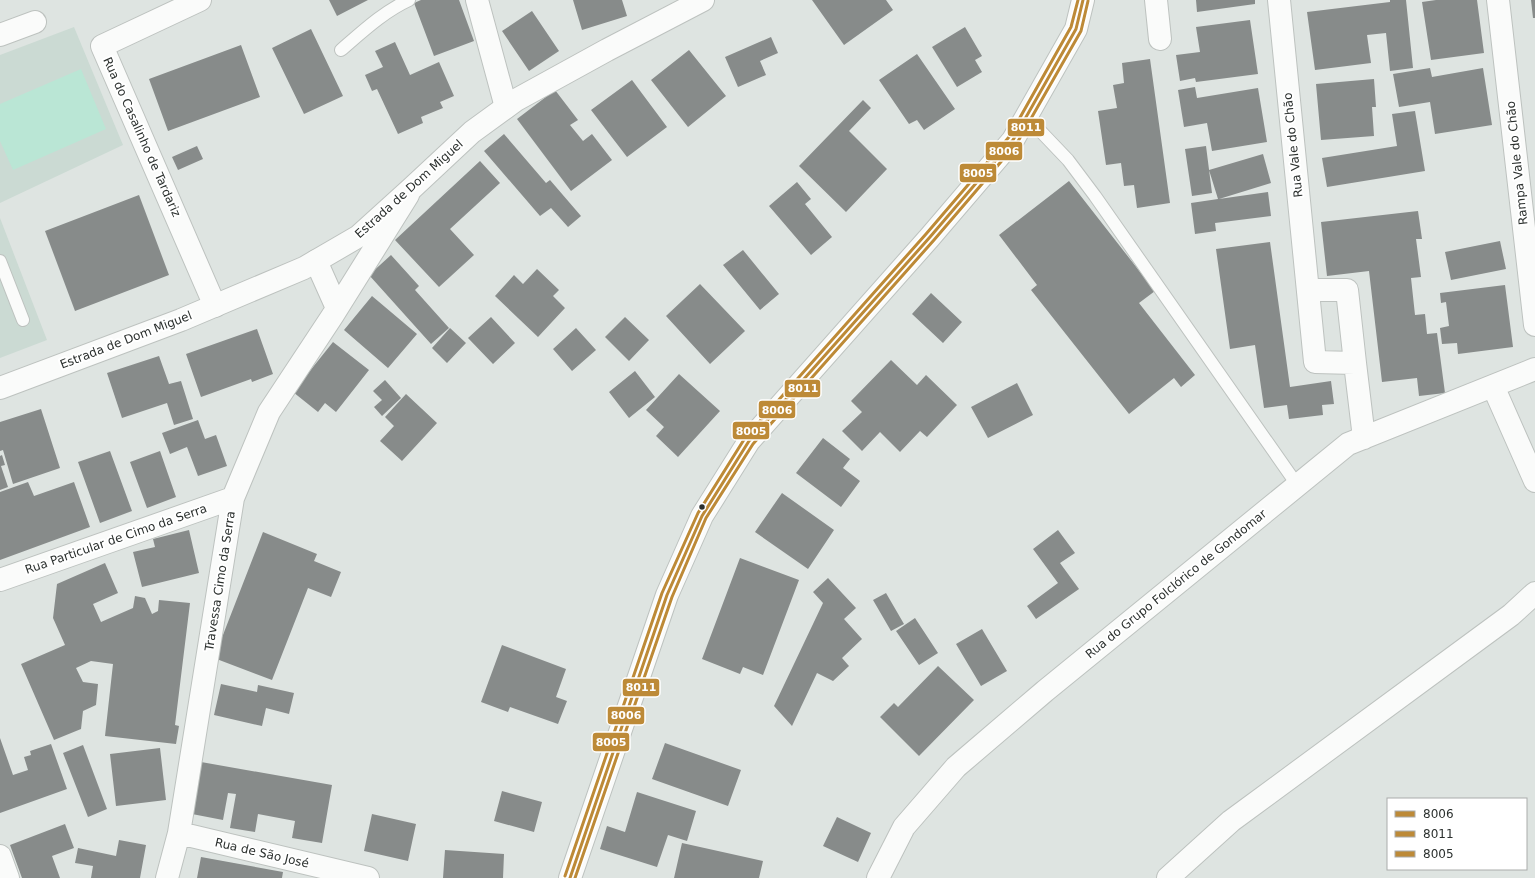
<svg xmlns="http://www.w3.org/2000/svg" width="1535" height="878" font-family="'DejaVu Sans',sans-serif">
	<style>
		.built { fill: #cbdad3 }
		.green { fill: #bae6d5 }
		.building { fill: #878b8a }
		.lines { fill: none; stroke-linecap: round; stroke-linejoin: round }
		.lane-casing { stroke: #bdc2bf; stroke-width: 14 }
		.street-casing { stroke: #bdc2bf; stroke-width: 24 }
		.primary-casing { stroke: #bdc2bf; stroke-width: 24 }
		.lane { stroke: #fafbfa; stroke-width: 12 }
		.street { stroke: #fafbfa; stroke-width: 22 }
		.primary { stroke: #fafbfa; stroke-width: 22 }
		.bus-1-casing { stroke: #fff; stroke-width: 6 }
		.bus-2-casing { stroke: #fff; stroke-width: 6 }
		.bus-3-casing { stroke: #fff; stroke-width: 6 }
		.bus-1 { stroke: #bd8a37; stroke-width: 3 }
		.bus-2 { stroke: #bd8a37; stroke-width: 3 }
		.bus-3 { stroke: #bd8a37; stroke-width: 3 }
		.bus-dot { fill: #2b302e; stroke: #fff; stroke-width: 1.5 }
		.labels { text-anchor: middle; stroke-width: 4; stroke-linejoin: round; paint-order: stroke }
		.street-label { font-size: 12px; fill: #2b302e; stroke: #fff }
		.line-badge { stroke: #fff; stroke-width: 1.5 }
		.badge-label { font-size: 11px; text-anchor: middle; font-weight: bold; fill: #fff }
	</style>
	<rect width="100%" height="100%" fill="#dee4e1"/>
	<!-- built -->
	<path class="built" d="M74 27 123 145 0 203V55Z
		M0 218 47 340 0 358Z"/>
	<!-- green -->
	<path class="green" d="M81 69 106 129 13 170 0 141V104Z"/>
	<!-- building -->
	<path class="building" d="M329 0H368L337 16Z
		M421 0H459L474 41 434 56 414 3Z
		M573 0H622L627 16 582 30Z
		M812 0H886L893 10 844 45Z
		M1196 0H1255V4L1197 12Z
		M1390 0H1406L1413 68 1390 71 1386 33 1367 35 1371 63 1315 70 1307 12 1390 2Z
		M1436 0H1477L1484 53 1431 60 1422 2Z
		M1531 0H1535V18H1533Z
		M532 11 559 51 529 71 502 31Z
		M1250 20 1258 74 1196 82 1195 78 1180 81 1176 55 1200 52 1196 27Z
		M965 27 982 56 975 60 982 72 957 87 932 47Z
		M311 29 343 96 304 114 272 48Z
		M771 37 778 53 760 61 766 75 738 87 725 57Z
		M395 42 410 75 439 62 454 96 440 102 443 108 421 117 423 123 398 134 377 89 372 91 365 75 383 67 375 51Z
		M241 45 260 97 168 131 149 79Z
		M689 50 726 96 688 127 651 80Z
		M917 54 955 109 924 130 917 120 909 124 879 80Z
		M1150 59 1170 203 1137 208 1134 185 1124 186 1121 163 1106 165 1098 111 1117 108 1113 85 1124 83 1122 63Z
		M1430 68 1432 77 1483 68 1492 125 1435 134 1430 102 1399 107 1393 74Z
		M1374 79 1376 107H1372L1374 136 1321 140 1316 84Z
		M632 80 667 127 627 157 591 110Z
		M1195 87 1197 98 1258 88 1267 142 1212 151 1207 123 1184 127 1178 90Z
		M555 90 578 120 570 125 583 141 592 134 612 160 571 191 517 119Z
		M863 100 871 108 849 131 887 169 846 212 799 166Z
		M1415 111 1425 171 1327 187 1322 158 1397 146 1392 114Z
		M504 134 546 183 550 180 581 216 568 227 551 208 540 216 484 151Z
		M197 146 203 159 178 170 172 157Z
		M1206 146 1212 193 1192 196 1185 149Z
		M1263 154 1271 183 1219 199 1268 192 1271 216 1215 223 1216 231 1195 234 1191 203 1218 199 1209 170Z
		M480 161 500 183 450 229 474 255 439 287 395 240Z
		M1069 181 1155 291 1139 303 1195 375 1181 387 1174 378 1129 414 1031 290 1037 285 999 235Z
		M797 182 811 199 805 204 832 237 811 255 769 206Z
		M139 195 169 275 75 311 45 231Z
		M1418 211 1422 239H1416L1421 277 1411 278 1415 315 1425 314 1427 334 1437 333 1445 393 1419 396 1417 378 1382 382 1369 271 1327 276 1321 222Z
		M1500 241 1506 269 1451 280 1445 252Z
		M1270 242 1290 387 1331 381 1334 404 1322 405 1323 415 1289 419 1287 405 1264 408 1255 345 1230 349 1216 249Z
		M743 250 779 294 760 310 723 265Z
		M391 255 419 286 415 290 449 328 431 344 369 275Z
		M537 269 559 290 553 296 565 308 538 337 495 296 514 275 523 284Z
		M700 284 745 331 710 364 666 316Z
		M1505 285 1513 347 1458 354 1457 343 1442 344 1440 328 1449 326 1446 302 1441 303 1440 293Z
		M931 293 962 322 943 343 912 314Z
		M372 296 417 334 388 368 344 330Z
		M491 317 515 343 493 364 468 338Z
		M625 317 649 340 629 361 605 337Z
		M450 328 466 343 447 363 432 348Z
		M576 328 596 350 572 371 553 349Z
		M257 329 273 374 252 382 251 379 201 397 186 354Z
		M333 342 369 370 336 412 325 403 318 412 293 392Z
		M159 356 169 384 181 381 193 419 174 425 167 403 122 418 107 373Z
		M891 360 917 385 926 375 957 405 927 437 920 431 900 452 880 432 862 451 842 431 862 412 851 401Z
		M635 371 655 397 629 418 609 392Z
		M679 374 720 411 678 457 656 436 664 427 646 410Z
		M385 380 401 398 382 416 374 407 382 400 373 391Z
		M1017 383 1033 415 988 438 971 407Z
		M406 394 437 423 402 461 380 441 394 426 385 417Z
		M41 409 60 468 13 484 3 450 0 451V422Z
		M198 420 205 439 216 435 227 466 198 476 187 447 170 454 162 433Z
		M823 438 850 459 843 468 860 481 841 507 796 473Z
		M110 451 132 511 100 523 78 462Z
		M160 451 176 497 147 508 130 462Z
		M2 455 5 465 1 466 8 487 0 490V456Z
		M28 482 34 496 74 482 90 527 0 560V492Z
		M782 493 834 530 808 569 755 532Z
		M189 530 199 573 142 587 133 552 155 547 153 539Z
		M1058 530 1075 553 1060 563 1079 589 1036 619 1027 606 1058 583 1033 549Z
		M263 532 317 554 314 561 341 572 331 597 308 588 272 680 214 658Z
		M740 558 799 580 763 675 743 667 740 674 702 659Z
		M105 563 118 593 93 604 101 622 133 608 135 596 145 598 152 614 158 611 159 600 190 603 175 725 179 726 176 744 105 736 113 664 91 661 76 668 83 682 98 684 96 705 83 711 81 729 54 740 21 664 65 645 53 618 57 584Z
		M828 578 856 608 844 619 862 639 842 658 849 666 833 681 817 673 792 726 774 706 823 603 813 592Z
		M886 593 904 624 891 631 873 600Z
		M915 618 938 653 919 665 896 631Z
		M982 629 1007 671 981 686 956 644Z
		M502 645 566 669 556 697 567 701 558 724 510 707 508 712 481 702Z
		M938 666 974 700 919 756 880 717 894 703 898 707Z
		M221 684 257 692 258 685 294 693 289 714 266 708 262 726 214 715Z
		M0 738 13 775 28 770 24 757 31 755 30 751 51 744 67 789 0 813Z
		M665 743 741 770 728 806 652 779Z
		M83 745 107 809 88 817 63 753Z
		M160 748 166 800 116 806 110 754Z
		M201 762 332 785 322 843 292 838 295 821 258 814 255 832 230 828 236 794 228 793 223 820 192 814Z
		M502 791 542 802 534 832 494 821Z
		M637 792 696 811 687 841 668 835 657 867 600 849 607 826 625 832Z
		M372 814 416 824 408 861 364 851Z
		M837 817 871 833 858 862 823 846Z
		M65 824 74 848 52 856 60 878H22L10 845Z
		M119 840 146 845 140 878H91L93 866 75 863 78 848 116 856Z
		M682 843 763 861 759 878H674Z
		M445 850 504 854 503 878H443Z
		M201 857 283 872 282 878H197Z"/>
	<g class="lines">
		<defs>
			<path id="lane" d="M341 50C362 32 383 12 409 0
				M1026 116 1068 160 1095 196 1298 486
				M0 261 23 320"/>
			<path id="street" d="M200 0 102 46 215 306
				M477 0 506 107
				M1156 0 1160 39
				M1279 0 1315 362 1355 363 1364 438
				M1498 0 1535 325
				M0 35 35 22
				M316 261 337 308
				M1308 290H1347L1355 363
				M1493 386 1535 481
				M0 580 233 498
				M179 833 368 878
				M0 856 8 878
				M167 878 179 833 233 498 269 412 333 315 408 195
				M878 878 904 827 956 767 1045 691 1348 444 1535 369
				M1168 878 1231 821 1511 615 1535 593"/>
			<path id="primary" d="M0 388 181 320 304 268 359 236 412 188 472 132 516 100 607 50 703 0
				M570 878 667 595 702 516 749 441 930 237 1013 140 1076 29 1083 0"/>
		</defs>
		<!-- lane casing -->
		<use href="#lane" class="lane-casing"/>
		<!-- street casing -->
		<use href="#street" class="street-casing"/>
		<!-- primary casing -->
		<use href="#primary" class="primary-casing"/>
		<!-- lane -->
		<use href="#lane" class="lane"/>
		<!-- street -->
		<use href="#street" class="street"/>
		<!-- primary -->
		<use href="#primary" class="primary"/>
		<defs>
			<path id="bus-1" d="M570 878 667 595 702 516 749 441 930 237 1013 140 1076 29 1083 0"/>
			<path id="bus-2" d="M575 878 672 597 706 518 753 444 934 240 1017 143 1081 31 1088 1"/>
			<path id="bus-3" d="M565 876 662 593 698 513 745 438 926 234 1009 137 1071 27 1078 0"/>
		</defs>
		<!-- bus-1 casing -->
		<use href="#bus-1" class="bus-1-casing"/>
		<!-- bus-2 casing -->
		<use href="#bus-2" class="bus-2-casing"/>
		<!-- bus-3 casing -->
		<use href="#bus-3" class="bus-3-casing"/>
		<!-- bus-1 -->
		<use href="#bus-1" class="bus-1"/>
		<!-- bus-2 -->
		<use href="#bus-2" class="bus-2"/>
		<!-- bus-3 -->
		<use href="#bus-3" class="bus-3"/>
	</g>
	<!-- markers -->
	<circle class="bus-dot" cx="702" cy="507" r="3.5"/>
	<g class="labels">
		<!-- street labels -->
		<g class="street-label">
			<text transform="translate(142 137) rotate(66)" y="4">Rua do Casalinho de Tardariz</text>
			<text transform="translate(1293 145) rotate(-96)" y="4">Rua Vale do Chão</text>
			<text transform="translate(1517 163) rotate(-96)" y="4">Rampa Vale do Chão</text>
			<text transform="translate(409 189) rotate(-42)" y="4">Estrada de Dom Miguel</text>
			<text transform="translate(126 340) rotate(-21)" y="4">Estrada de Dom Miguel</text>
			<text transform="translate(116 539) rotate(-19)" y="4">Rua Particular de Cimo da Serra</text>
			<text transform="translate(220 581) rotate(-81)" y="4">Travessa Cimo da Serra</text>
			<text transform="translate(1176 584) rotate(-39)" y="4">Rua do Grupo Folclórico de Gondomar</text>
			<text transform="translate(262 853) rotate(13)" y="4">Rua de São José</text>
		</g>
	</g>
	<g class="line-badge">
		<rect x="1007" y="118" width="38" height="19" rx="4" fill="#bd8a37"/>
		<rect x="985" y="141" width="38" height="20" rx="4" fill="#bd8a37"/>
		<rect x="959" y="163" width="38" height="20" rx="4" fill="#bd8a37"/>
		<rect x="784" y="379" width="37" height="19" rx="4" fill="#bd8a37"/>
		<rect x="758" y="400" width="38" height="19" rx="4" fill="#bd8a37"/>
		<rect x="732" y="421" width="38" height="19" rx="4" fill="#bd8a37"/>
		<rect x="622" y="678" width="38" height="19" rx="4" fill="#bd8a37"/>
		<rect x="607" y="706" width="38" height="19" rx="4" fill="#bd8a37"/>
		<rect x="592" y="732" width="38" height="20" rx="4" fill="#bd8a37"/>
	</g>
	<g class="badge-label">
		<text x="1026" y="131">8011</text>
		<text x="1004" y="155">8006</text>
		<text x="978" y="177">8005</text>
		<text x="803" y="392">8011</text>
		<text x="777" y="414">8006</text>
		<text x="751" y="435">8005</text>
		<text x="641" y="691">8011</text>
		<text x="626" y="719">8006</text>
		<text x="611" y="746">8005</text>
	</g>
	<!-- legend -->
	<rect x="1387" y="798" width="140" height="72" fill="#ffffff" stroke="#aaacab"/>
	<rect x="1395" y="811" width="20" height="6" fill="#bd8a37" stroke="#aaacab"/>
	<text x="1423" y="818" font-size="12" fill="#2b302e">8006</text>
	<rect x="1395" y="831" width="20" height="6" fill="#bd8a37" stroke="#aaacab"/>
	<text x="1423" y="838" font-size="12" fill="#2b302e">8011</text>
	<rect x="1395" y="851" width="20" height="6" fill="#bd8a37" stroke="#aaacab"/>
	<text x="1423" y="858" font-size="12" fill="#2b302e">8005</text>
</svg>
